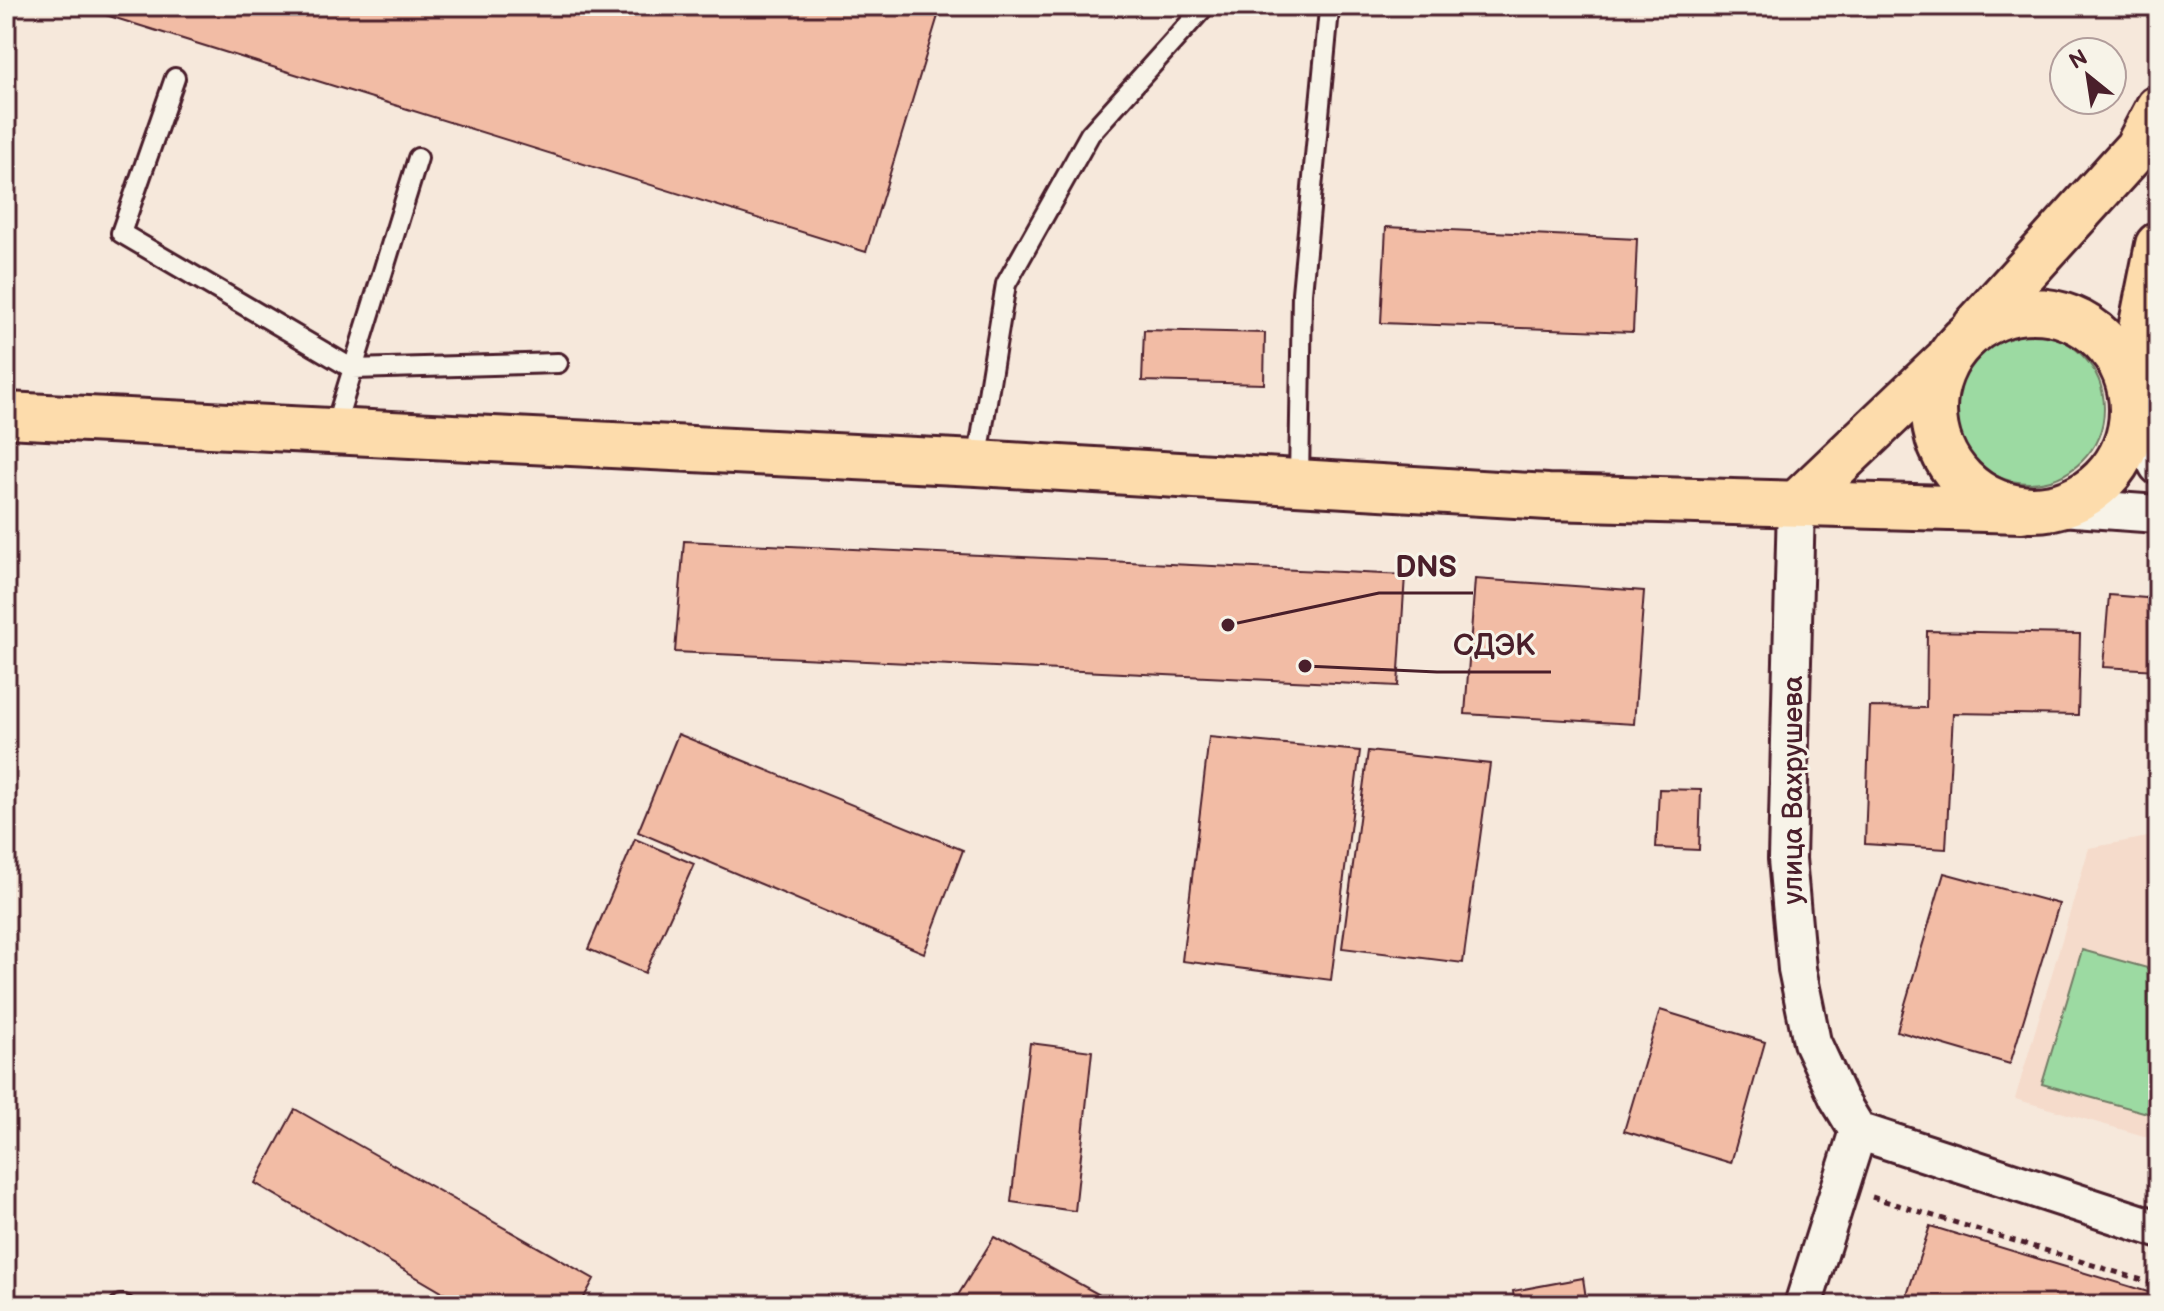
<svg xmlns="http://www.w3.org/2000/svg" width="2164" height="1311" font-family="'Balsamiq Sans',sans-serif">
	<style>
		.built { fill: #f5dbcb }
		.green { fill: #9cdaa2; stroke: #737c66; stroke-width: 2 }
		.building { fill: #f2bca5; stroke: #4a1f2b; stroke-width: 2 }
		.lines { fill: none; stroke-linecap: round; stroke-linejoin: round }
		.lane-casing { stroke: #4a1f2b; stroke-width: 24 }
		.street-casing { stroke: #4a1f2b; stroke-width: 42 }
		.primary-casing { stroke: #4a1f2b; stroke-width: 50 }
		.path { stroke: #4a1f2b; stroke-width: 5; stroke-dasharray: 6 6; stroke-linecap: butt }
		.lane { stroke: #f7f3e8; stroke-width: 18 }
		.street { stroke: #f7f3e8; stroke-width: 36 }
		.primary { stroke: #fddcac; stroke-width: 44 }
		.labels { text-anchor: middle; stroke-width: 6; stroke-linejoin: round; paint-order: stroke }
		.street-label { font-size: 28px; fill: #4a1f2b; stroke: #f7f3e8 }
		.leader { fill: none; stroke: #4a1f2b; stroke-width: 3 }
		.callout-dot { fill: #4a1f2b; stroke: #f7f3e8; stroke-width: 3 }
		.callout-label { font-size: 30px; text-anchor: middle; font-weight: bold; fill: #4a1f2b; stroke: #f7f3e8; stroke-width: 6; stroke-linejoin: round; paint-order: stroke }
	</style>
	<rect width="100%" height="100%" fill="#f6e8db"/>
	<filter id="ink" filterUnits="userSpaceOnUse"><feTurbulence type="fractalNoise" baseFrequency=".0125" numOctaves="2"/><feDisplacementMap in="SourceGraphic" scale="16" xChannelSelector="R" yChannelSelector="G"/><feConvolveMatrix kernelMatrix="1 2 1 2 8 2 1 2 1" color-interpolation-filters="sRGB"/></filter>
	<g filter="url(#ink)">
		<!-- built -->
		<path class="built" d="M2158 835V1140L2015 1099 2089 848Z"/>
		<!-- green -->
		<path class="green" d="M1954 408a75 75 0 1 1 150 0a75 75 0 1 1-150 0Z
			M2082 950 2158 971V1116L2042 1084Z"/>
		<!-- building -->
		<path class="building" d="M77 6H941L866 252Z
			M1386 227 1637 239 1633 332 1381 323Z
			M1144 330 1265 333 1264 384 1142 381Z
			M684 541 1405 575 1398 686 675 652Z
			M1475 579 1644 591 1634 724 1465 714Z
			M2109 595 2158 599V670L2103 667Z
			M1927 631 2080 634 2078 715 1953 713 1946 849 1865 844 1870 707 1926 708Z
			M678 734 963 850 924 953 638 832Z
			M1209 737 1360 751 1331 980 1182 961Z
			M1368 751 1490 764 1463 963 1342 948Z
			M1659 789 1701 790 1699 850 1656 848Z
			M635 839 694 864 645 973 588 949Z
			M1944 873 2059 904 2010 1064 1897 1031Z
			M1660 1010 1765 1042 1731 1163 1624 1131Z
			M1030 1043 1092 1051 1075 1211 1011 1202Z
			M295 1109 594 1279 580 1305H464L255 1183Z
			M1930 1226 2158 1295V1305H1919L1905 1301Z
			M994 1237 1118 1305H965L955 1300Z
			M1583 1278 1587 1305H1515L1513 1291Z"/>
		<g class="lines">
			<defs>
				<path id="lane" d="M175 78 121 233 353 369 558 363
					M334 430 418 158
					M977 463 1006 284 1090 134 1205 6
					M1299 480 1302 293 1329 10
					M120 1305H124"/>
				<path id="street" d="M2134 422 2158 466
					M1796 504 1787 859 1797 969 1812 1042 1838 1098 1858 1131 2158 1229
					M2061 507 2158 514
					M1803 1305 1858 1131"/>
				<path id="primary" d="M1934 410a99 99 0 1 1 198 0a99 99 0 1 1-198 0Z
					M1976 326 2137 148 2158 108
					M2130 383 2158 245
					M6 415 977 463 1548 497 2022 510
					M1796 504 1945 362"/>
			</defs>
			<!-- lane casing -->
			<use href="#lane" class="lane-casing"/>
			<!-- street casing -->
			<use href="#street" class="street-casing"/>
			<!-- primary casing -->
			<use href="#primary" class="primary-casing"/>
			<!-- path -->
			<path class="path" d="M1872 1197 2158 1285"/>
			<!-- lane -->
			<use href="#lane" class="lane"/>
			<!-- street -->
			<use href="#street" class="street"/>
			<!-- primary -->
			<use href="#primary" class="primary"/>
		</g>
	</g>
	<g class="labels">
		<!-- street labels -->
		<g class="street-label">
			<text transform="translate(1792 790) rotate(-90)" y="10">улица Вахрушева</text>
		</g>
	</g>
	<!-- callouts -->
	<path class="leader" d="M1228 625L1379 593H1473M1305 666L1437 672H1551"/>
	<g class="callout-dot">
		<circle cx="1228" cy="625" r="8"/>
		<circle cx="1305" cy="666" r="8"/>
	</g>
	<g class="callout-label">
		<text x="1426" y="577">DNS</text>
		<text x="1494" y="655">СДЭК</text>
	</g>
	<!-- margin -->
	<rect width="2164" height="1311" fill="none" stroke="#f7f3e8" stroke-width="32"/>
	<rect x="16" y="16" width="2132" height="1279" fill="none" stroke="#4a1f2b" stroke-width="3" filter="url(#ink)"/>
	<!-- north arrow -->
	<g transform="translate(2088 76) rotate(330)"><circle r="38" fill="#f7f3e8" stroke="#b29e9c" stroke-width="2"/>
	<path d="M0-6L14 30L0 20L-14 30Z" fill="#4a1f2b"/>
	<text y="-12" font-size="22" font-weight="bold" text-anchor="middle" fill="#4a1f2b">N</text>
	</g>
</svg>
